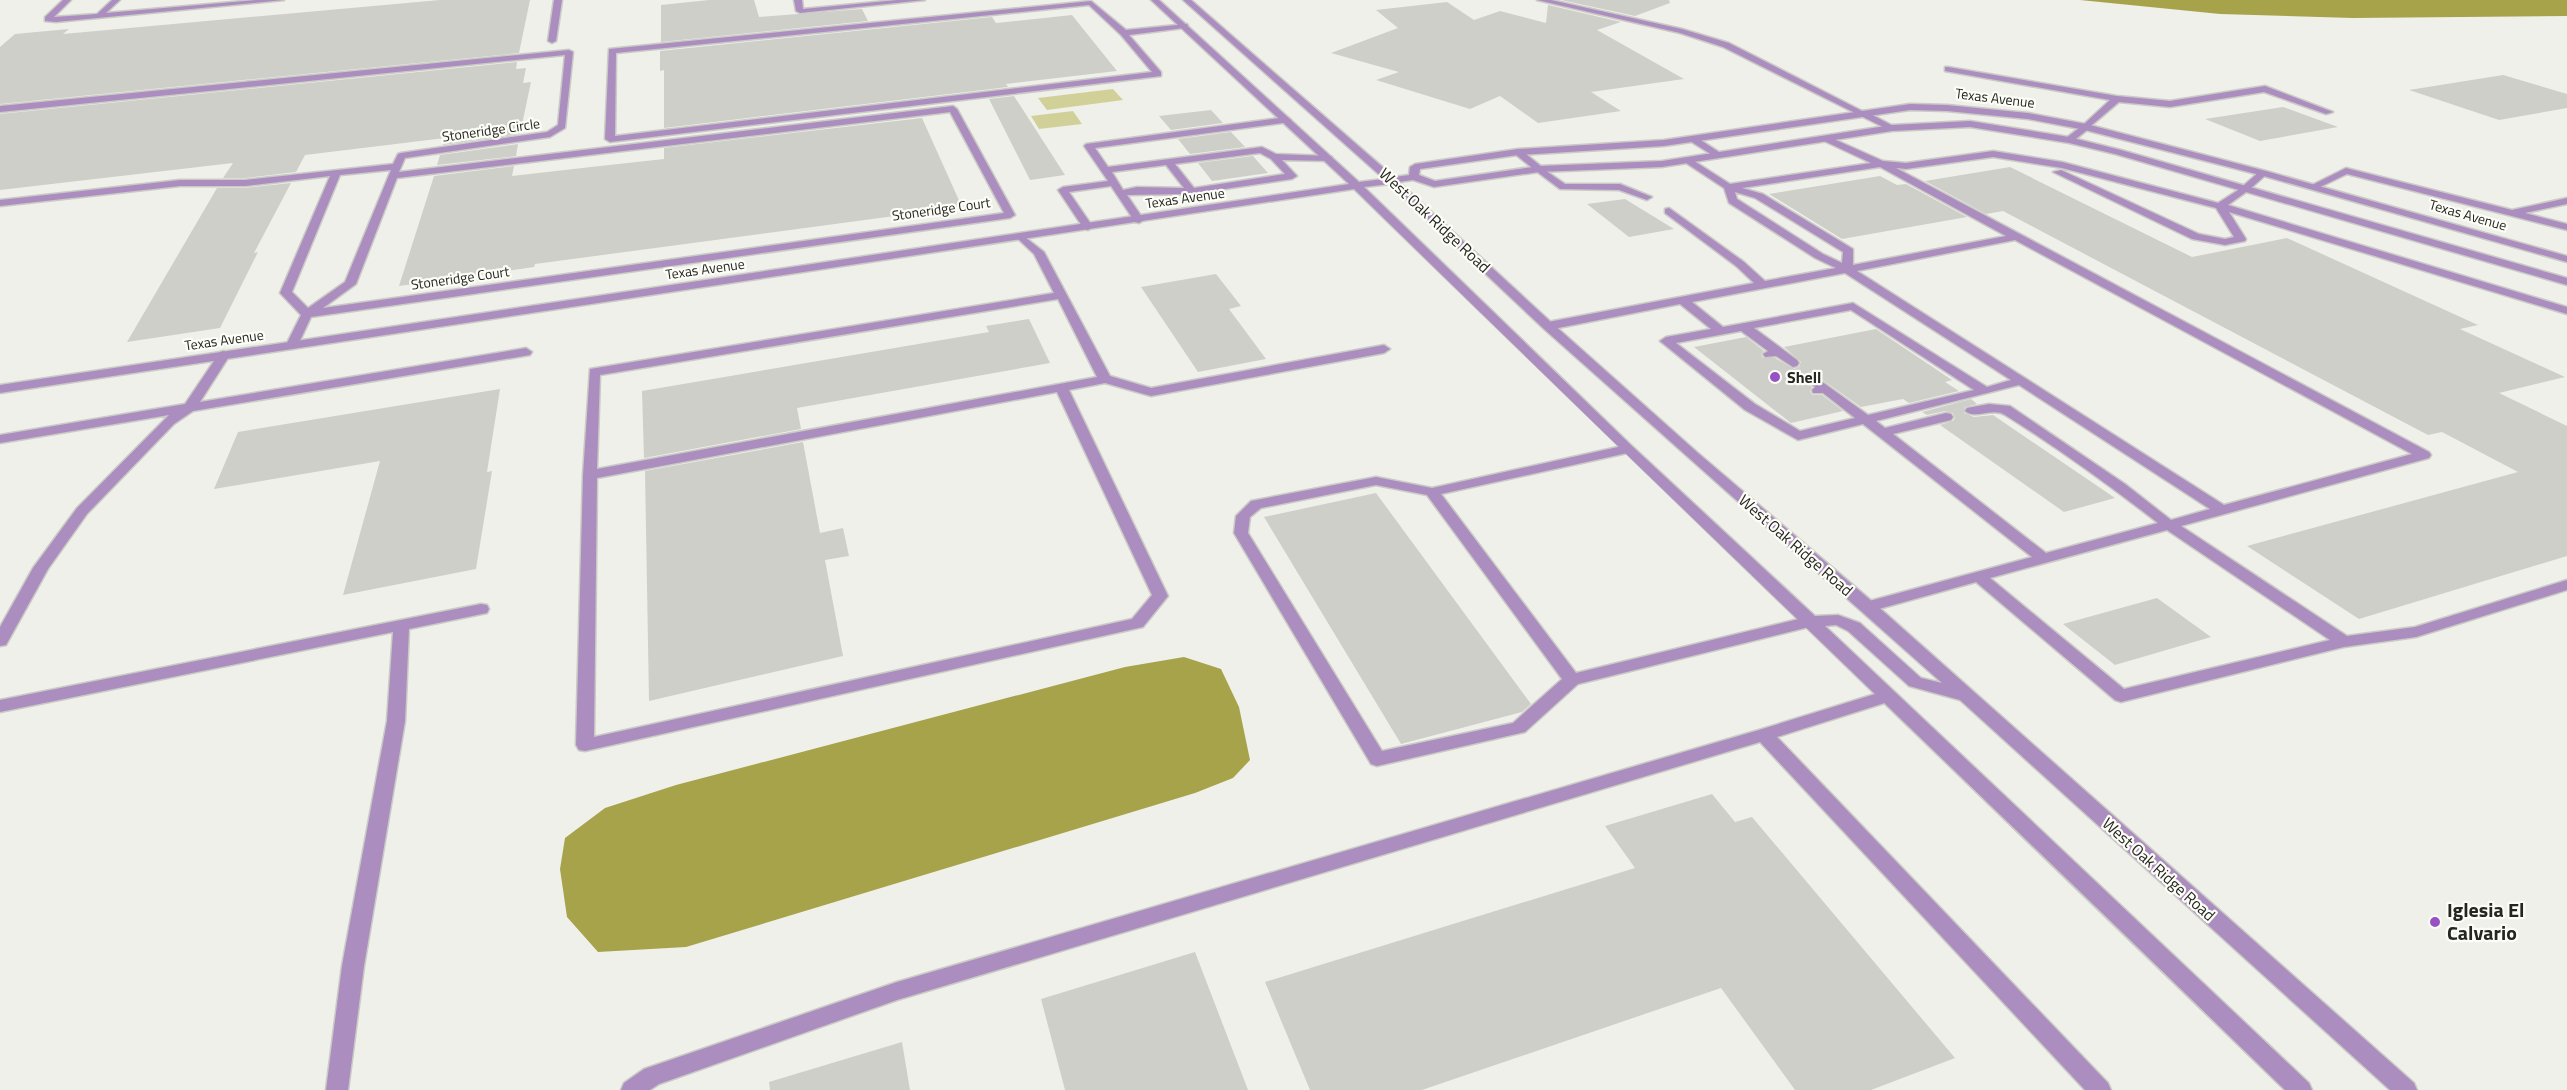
<svg xmlns="http://www.w3.org/2000/svg" width="2567" height="1090" font-family="'Titillium Web',sans-serif">
	<style>
		.green { fill: #d1d099 }
		.water { fill: #a7a34b }
		.building { fill: #cfcfc9 }
		.lines { fill: none; stroke-linecap: round; stroke-linejoin: round }
		.service-casing { stroke: #cbcbc6; stroke-width: 3 }
		.minor-casing { stroke: #cbcbc6; stroke-width: 3 }
		.tertiary-casing { stroke: #cbcbc6; stroke-width: 3 }
		.service { fill: #ab8ebf; fill-rule: evenodd }
		.minor { fill: #ab8ebf; fill-rule: evenodd }
		.tertiary { fill: #ab8ebf; fill-rule: evenodd }
		.poi-dot { fill: #9851c4; stroke: #fdfdf7; stroke-width: 2 }
		.labels { text-anchor: middle; stroke-width: 4.5; stroke-linejoin: round; paint-order: stroke }
		.far-street-label { font-size: 14px; fill: #252522; stroke: #fdfdf7 }
		.street-label { font-size: 16px; fill: #252522; stroke: #fdfdf7 }
		.poi-label { font-size: 16px; font-weight: bold; fill: #252522; stroke: #fdfdf7; text-anchor: start }
		.near-poi-label { font-size: 20px; font-weight: bold; fill: #252522; stroke: #fdfdf7; text-anchor: start }
	</style>
	<rect width="100%" height="100%" fill="#f0f0ea"/>
	<!-- green -->
	<path class="green" d="M1113 89 1123 100 1047 110 1038 98Z
		M1073 111 1082 124 1039 129 1031 116Z"/>
	<!-- water -->
	<path class="water" d="M2080 0H2567V16L2353 18 2220 14Z
		M1184 657 1221 669 1239 707 1250 760 1233 778 1195 793 686 947 598 952 567 917 560 869 565 838 605 808 676 785 1125 667Z"/>
	<!-- building -->
	<path class="building" d="M440 0H530L519 53 0 104V47L15 34 69 29 63 34Z
		M709 0H754L759 17 862 9 868 21 661 42V5Z
		M1561 0H1669L1670 3 1635 16Z
		M1447 2 1474 20 1500 11 1546 23 1548 5 1621 22 1597 30 1684 79 1591 92 1621 111 1538 123 1500 96 1470 109 1376 80 1399 72 1331 53 1398 28 1376 10Z
		M1072 15 1117 71 1006 84 1008 87 664 128V70L660 71V51L992 17 996 23Z
		M517 62 516 69 526 68 523 83 531 82 520 134 443 145 445 138 305 155 296 172 245 178H223L233 163 0 190V114Z
		M2503 75 2567 94V108L2499 120 2409 90Z
		M1014 96 1065 175 1030 180 989 99Z
		M2283 107 2338 127 2260 141 2205 119Z
		M1211 110 1223 123 1171 130 1159 116Z
		M922 118 962 207 535 264 534 267 399 286 434 176 514 166 512 176 591 167 664 159V148Z
		M1231 132 1245 147 1190 154 1178 139Z
		M518 144 516 156 437 165 440 155Z
		M1253 156 1268 173 1212 181 1198 163Z
		M2010 167 2192 257 2287 238 2478 325 2460 329 2565 377 2499 393 2567 426V556L2359 619 2247 546 2518 472 2442 432 2428 435 2003 211 1986 214 1925 181Z
		M1880 176 1897 185 1906 184 1967 217 1842 239 1769 194Z
		M291 183 254 253 258 252 220 328 127 342 217 188H245Z
		M1625 199 1674 229 1629 237 1587 204Z
		M1216 274 1241 306 1229 309 1266 359 1198 372 1141 287Z
		M1029 319 1050 363 797 408 801 429 644 458 642 391 989 332 986 326Z
		M1876 329 1952 380 1945 382 1959 391 1909 403 1903 399 1861 407 1810 371 1802 377 1812 387 1810 391 1812 395H1822L1843 411 1791 423 1694 347 1746 337 1764 351 1761 354 1763 358H1775L1794 369 1799 367 1801 362 1784 347Z
		M500 389 487 472 492 471 476 569 343 595 380 461 214 489 238 432Z
		M1971 399 1977 404 1965 407 1964 413 1974 417 1993 415 2115 498 2064 512 1940 425 1953 421 1955 418 1953 413 1945 411 1927 415 1922 412Z
		M803 442 820 533 843 528 849 556 825 560 843 656 649 701 645 471Z
		M1376 493 1531 704 1522 712 1401 744 1264 517Z
		M2157 598 2211 637 2115 665 2063 624Z
		M1712 794 1735 822 1752 817 1955 1058 1871 1090H1795L1721 988 1422 1090H1310L1265 982 1635 868 1605 826Z
		M1195 952 1248 1090H1065L1041 999Z
		M902 1042 910 1090H770L769 1082Z"/>
	<g class="lines">
		<defs>
			<path id="service" d="M63 0H71L54 17 97 14 112 0H120L106 13 256 0H284L56 22 45 21V17Z
				M554 0H562L556 41 552 43 548 41Z
				M794 0H802L803 9 897 0H925L800 13 796 11Z
				M1537 0H1551L1682 29 1729 43 1866 113 1859 115 1723 47 1680 33Z
				M1091 1 1126 30 1187 24 1188 26 1184 28 1129 35 1161 72V76L610 142 605 139 609 49ZM1089 5 1121 35 1152 72 615 136 616 53Z
				M1948 67 2117 96 2170 101 2265 86 2333 112 2326 114 2264 92 2170 107 2119 102 2086 130 2083 129V125L2110 100 1945 71V67Z
				M1287 117 1291 120 1290 122 1095 148 1108 167 1262 147 1276 154 1329 156 1332 157V161L1282 160 1297 176 1292 179 1191 194 1127 195 1144 220 1139 223 1135 222 1111 186 1069 192 1093 227 1088 230 1084 229 1058 190 1063 187 1108 181 1084 146 1086 144ZM1260 153 1271 159 1285 174 1194 188 1175 164ZM1166 165 1184 188 1137 187 1123 190 1112 172Z
				M1827 136 1883 161 1906 163 1993 151 2062 162 2218 203 2246 185 2251 188 2249 190 2228 205 2567 307V314L2229 212 2246 239 2245 241 2225 245 2192 239 2053 172 2061 170 2199 234 2225 239 2234 237 2216 208 2062 168 1993 157 1906 169 1896 168 2429 452 2431 455 2429 458 2181 526 2347 636 2415 627 2567 580V590L2416 637 2344 647 2121 702 2115 700 1976 582 1868 612 1862 611 1860 607 1862 603 2032 557 1863 424 1798 440 1745 410 1660 341 1666 337 1711 329 1680 304 1548 330 1542 326 1548 322 1754 283 1736 266 1665 213V209L1669 208 1744 262 1765 281 1836 268 1815 258 1729 203 1724 188 1683 161 1691 159 1730 184 1871 163 1824 141 1822 139ZM1880 167 2006 236 1853 265V249L1763 194 1742 188ZM1735 192 1755 198 1843 252 1842 263 1823 254 1737 199ZM2015 240 2412 454 2224 505 1857 271ZM1845 273 2011 380 1987 387 1853 303 1723 327 1692 302ZM1851 310 1974 390 1868 415 1810 373 1804 377 1815 387 1812 390 1813 393H1823L1855 418 1800 431 1755 404 1676 343 1741 331 1768 351 1763 354 1765 357 1776 356 1793 367 1797 366 1799 363 1797 360 1754 328ZM2019 385 2210 509 2171 520 2125 484 2010 406 1989 404 1967 408 1965 411C1975 420 1993 407 2005 415 2058 448 2109 485 2158 523L2046 553 1893 434 1951 420 1953 417 1951 414 1946 413 1885 428 1876 421ZM2167 530 2330 640 2124 689 1990 578Z
				M1539 166 1565 184H1620L1652 197 1647 200 1619 190 1560 189 1536 171 1534 169Z
				M2346 168 2512 210 2567 198V204L2525 213 2567 224V230L2347 174 2316 189 2308 187Z
				M1021 234 1044 252 1110 376 1151 388 1384 345 1390 349 1384 353 1151 396 1105 383 1069 390 1168 596 1143 627 585 751 579 750 576 745 583 475 590 369 1054 293 1034 254 1016 237ZM1058 299 1097 377 597 469 600 375ZM1057 392 1152 595 1132 619 594 737 597 478Z
				M526 348 532 352 530 355 193 411 174 424 87 514 48 569 6 645 0 646V627L33 568 77 508 169 415 0 443V435L185 404 220 352 224 351 230 355 200 402Z
				M1627 445 1634 449 1632 452 1441 494 1576 673 1811 616 1817 617 1819 621 1817 625 1578 684 1525 732 1377 766 1371 764 1234 533 1236 516 1251 501 1376 477 1432 488ZM1376 485 1427 495 1562 679 1513 723 1382 751 1248 533 1250 517 1261 508Z
				M481 604 487 605 489 609 487 613 409 629 405 721 364 966 348 1090H326L342 966 387 721 393 632 0 712V700Z
				M1888 690 1894 692 1897 696 1894 700 1777 737 2108 1083 2111 1090H2085L1760 742 897 1000 659 1084 650 1090H621L624 1083 644 1069 897 982 1759 730Z"/>
			<path id="minor" d="M569 50 573 52 565 128 550 137 405 158 399 172 953 106 957 109 1015 215 1010 218 311 317 298 345 292 349 286 345 301 315 280 293 330 176 245 186H180L0 206V200L180 180H245L393 164 398 154 401 153 547 132 558 125 565 55 0 112V106ZM950 112 1004 213 323 308 356 284 397 178ZM391 170 345 282 308 308 292 292 340 175Z
				M1859 111H1865L1897 128 1889 130 1859 115Z
				M2083 125 2091 127 2072 142H2066V138Z
				M1690 137H1696L1725 156 1717 158 1690 141Z
				M1515 150H1521L1542 167V171H1536L1515 154Z
				M2260 171 2268 173 2249 190H2243V186Z"/>
			<path id="tertiary" d="M1151 0H1159L1359 182 1384 179 1183 0H1191L1394 177 1409 175 1410 167 1415 164 1518 149 1664 140 1910 104 1947 105 2028 113 2086 124 2266 171 2567 256V262L2260 175 2085 130 2028 119 1947 111 1910 110 1664 146 1518 155 1420 169 1419 175 1435 181 1539 166 1662 161 1892 125 1970 121 2069 137 2121 150 2567 278V285L2115 154 2069 143 1970 127 1892 131 1662 167 1539 172 1434 187 1413 180 1399 182 1552 323 1698 453 1874 603 2414 1083 2417 1090H2390L1960 700 1909 686 1848 631 1836 625 1825 626 2309 1083 2312 1090H2285C1975 789 1663 492 1354 189L0 393V385L1349 184ZM1390 184 1544 329 1942 683 1921 678 1860 623 1838 615 1815 616 1632 446 1364 187Z"/>
		</defs>
		<!-- service casing -->
		<use href="#service" class="service-casing"/>
		<!-- minor casing -->
		<use href="#minor" class="minor-casing"/>
		<!-- tertiary casing -->
		<use href="#tertiary" class="tertiary-casing"/>
		<!-- service -->
		<use href="#service" class="service"/>
		<!-- minor -->
		<use href="#minor" class="minor"/>
		<!-- tertiary -->
		<use href="#tertiary" class="tertiary"/>
	</g>
	<!-- markers -->
	<g class="poi-dot">
		<circle cx="1775" cy="377" r="6"/>
		<circle cx="2435" cy="922" r="6"/>
	</g>
	<g class="labels">
		<!-- far-street labels -->
		<g class="far-street-label">
			<text transform="translate(1995 98) rotate(7)" y="5">Texas Avenue</text>
			<text transform="translate(491 130) rotate(-8)" y="5">Stoneridge Circle</text>
			<text transform="translate(1185 198) rotate(-8)" y="5">Texas Avenue</text>
			<text transform="translate(941 209) rotate(-8)" y="5">Stoneridge Court</text>
			<text transform="translate(2468 215) rotate(16)" y="5">Texas Avenue</text>
			<text transform="translate(705 269) rotate(-8)" y="5">Texas Avenue</text>
			<text transform="translate(460 278) rotate(-8)" y="5">Stoneridge Court</text>
			<text transform="translate(224 340) rotate(-8)" y="5">Texas Avenue</text>
		</g>
		<!-- street labels -->
		<g class="street-label">
			<text transform="translate(1435 220) rotate(43)" y="6">West Oak Ridge Road</text>
			<text transform="translate(1796 545) rotate(41)" y="6">West Oak Ridge Road</text>
			<text transform="translate(2159 869) rotate(42)" y="6">West Oak Ridge Road</text>
		</g>
		<!-- poi labels -->
		<g class="poi-label">
			<text x="1787" y="383">Shell</text>
		</g>
		<!-- near-poi labels -->
		<g class="near-poi-label">
			<text x="2447" y="917">Iglesia El<tspan x="2447" dy="23">Calvario</tspan></text>
		</g>
	</g>
</svg>
